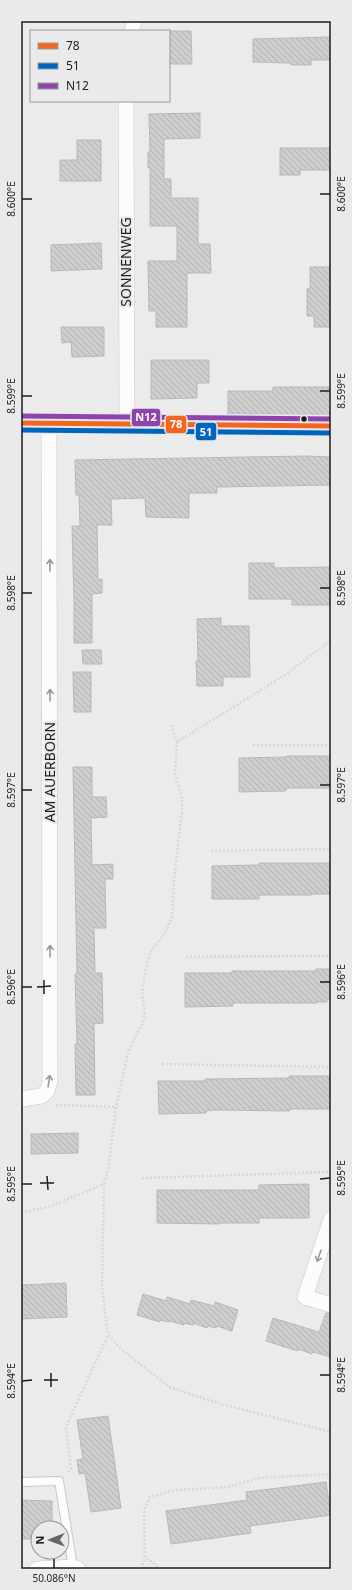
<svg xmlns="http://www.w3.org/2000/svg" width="352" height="1590" font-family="'Noto Sans',sans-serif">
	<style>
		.building { fill: url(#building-back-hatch); stroke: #b8b8b8 }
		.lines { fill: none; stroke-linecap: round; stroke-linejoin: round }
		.service-casing { stroke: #c7c7c7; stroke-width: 10 }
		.minor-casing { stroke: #c7c7c7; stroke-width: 16 }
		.path { stroke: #d7d7d7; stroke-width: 2.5; stroke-dasharray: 2 2; stroke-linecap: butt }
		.service { stroke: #fcfcfc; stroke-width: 8 }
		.minor { stroke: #fcfcfc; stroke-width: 15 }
		.bus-1-casing { stroke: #eaeaec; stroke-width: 8 }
		.bus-2-casing { stroke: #eaeaec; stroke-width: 8 }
		.bus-3-casing { stroke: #eaeaec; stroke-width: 8 }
		.bus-1 { stroke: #f26522; stroke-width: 5 }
		.bus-2 { stroke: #0065bd; stroke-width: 5 }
		.bus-3 { stroke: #8e44ad; stroke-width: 5 }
		.oneway { stroke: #989898 }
		.ticks { fill: none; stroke: #1d1d1e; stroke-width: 1.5 }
		.bus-dot { fill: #1d1d1e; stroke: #eaeaec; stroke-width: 1.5 }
		.labels { text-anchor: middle; stroke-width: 4; stroke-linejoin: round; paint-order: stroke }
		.street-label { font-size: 14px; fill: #1d1d1e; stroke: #eaeaec }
		.line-badge { stroke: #eaeaec; stroke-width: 1.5 }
		.badge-label { font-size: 11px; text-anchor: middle; font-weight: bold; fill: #fff }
		.neatline { fill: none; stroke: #1d1d1e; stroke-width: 1.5 }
		.ticks-label { font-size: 10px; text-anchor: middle; fill: #1d1d1e }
	</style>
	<defs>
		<pattern id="building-back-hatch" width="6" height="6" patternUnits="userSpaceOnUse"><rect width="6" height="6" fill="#cecece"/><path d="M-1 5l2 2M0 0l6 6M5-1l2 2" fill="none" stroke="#b0b0b0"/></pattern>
	</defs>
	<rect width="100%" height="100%" fill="#ebebeb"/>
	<!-- building -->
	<path class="building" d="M169 31H191L192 64H169Z
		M331 37V60H311V65H291V63L253 62V39Z
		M200 113V138L164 139V179H171V198H198V244H210L211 273H187V327H156V311H149L148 261H177V226H150V168H148V152H150L149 114Z
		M77 140H101V181H60V160H77Z
		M280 148H331V170H300V175H280Z
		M101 243 102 269 51 271V245Z
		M310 267H331V327H314V316H307V289L310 288Z
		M61 327H104V356L72 357 71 342 62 343Z
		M151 360H209V383H197V398L151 399Z
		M273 387H331V417L273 416V414H228V391H273Z
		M306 456 331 457V485L217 487V493H189V518L146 517 145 498 111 499 112 525H97L98 580 102 579V593L92 594V643H74V600L72 526H80L79 495H76L75 460Z
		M249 563H274V568L331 567V605H292V599H249Z
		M221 618V626H249L250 677H223V686H197L196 661H198L197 619Z
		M82 650H101L102 664H83Z
		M73 672H91V712H74Z
		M286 756H331V788H286V791L239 792V758L286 757Z
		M73 767H92V797H106L107 817 91 818 92 865 113 864V879H105L106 928H94L95 973H102L103 1023 94 1024 95 1095H76L75 1044H77L75 974H77Z
		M259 863H331V894H312V895H259V899H212V866L259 865Z
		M316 969H331V999H327V1002H317V1003H233V1006L185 1007V973H232V971H316Z
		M289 1076H331V1109H289L290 1111 216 1110 206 1111V1113L159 1114 158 1081H205V1079L290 1078Z
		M78 1133V1153L31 1154V1134Z
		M309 1184V1218H259V1223H219V1224L157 1223V1190H259V1185Z
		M66 1283 67 1317 21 1319V1285Z
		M143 1294 166 1301 167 1297 190 1304 191 1300 214 1306 215 1302 238 1310 232 1331 217 1326 216 1328 208 1326 207 1328 193 1323V1325L184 1323V1325L170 1321 169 1322 160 1320V1322L137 1315Z
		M326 1313 331 1314V1357L313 1352 312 1354 298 1349V1351L266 1341 273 1318 319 1332Z
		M108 1416 121 1508 91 1512 85 1473 79 1474 77 1460 83 1459 77 1420Z
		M326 1482 331 1515 250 1526 251 1533 171 1544 166 1511 247 1500 246 1492Z
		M21 1500 52 1501V1528H38L37 1539H21Z"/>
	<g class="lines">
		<defs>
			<path id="service" d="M21 1482 59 1481 73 1567"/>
			<path id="minor" d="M132 31 134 21
				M126 101 127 423
				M21 423 331 426
				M21 1099 42 1096 47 1091 50 1082 49 423
				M331 1219 305 1297 331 1305
				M37 1569 73 1567 78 1569"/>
		</defs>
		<!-- service casing -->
		<use href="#service" class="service-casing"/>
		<!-- minor casing -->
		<use href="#minor" class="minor-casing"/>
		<!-- path -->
		<path class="path" d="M171 725 177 742 285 675 331 640
			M253 745H331
			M211 851 331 849
			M186 957 331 956
			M162 1064 331 1067
			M56 1105 116 1107
			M142 1178 331 1172
			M104 1184 108 1171 116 1107 127 1056 133 1041 143 1023 145 1015 142 993 146 967 151 951 165 933 172 917 174 878 182 811V798L175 774 177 742
			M21 1213 51 1206 104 1184 102 1287 108 1335 120 1348 169 1387 218 1403 331 1432
			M68 1472 71 1469 66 1427 108 1335
			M141 1569 145 1557
			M161 1569 145 1557 144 1511 150 1497 176 1490 228 1487 259 1478 331 1474"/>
		<!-- service -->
		<use href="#service" class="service"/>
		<!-- minor -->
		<use href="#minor" class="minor"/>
		<defs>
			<path id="bus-1" d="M21 423 331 426"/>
			<path id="bus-2" d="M21 430 331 433"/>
			<path id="bus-3" d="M21 416 331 419"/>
		</defs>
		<!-- bus-1 casing -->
		<use href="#bus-1" class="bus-1-casing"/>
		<!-- bus-2 casing -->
		<use href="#bus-2" class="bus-2-casing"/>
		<!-- bus-3 casing -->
		<use href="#bus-3" class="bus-3-casing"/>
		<!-- bus-1 -->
		<use href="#bus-1" class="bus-1"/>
		<!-- bus-2 -->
		<use href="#bus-2" class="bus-2"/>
		<!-- bus-3 -->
		<use href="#bus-3" class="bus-3"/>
	</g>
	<!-- one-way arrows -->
	<defs><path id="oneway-shaft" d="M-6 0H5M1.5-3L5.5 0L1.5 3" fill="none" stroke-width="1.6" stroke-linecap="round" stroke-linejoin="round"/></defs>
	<g class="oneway">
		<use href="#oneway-shaft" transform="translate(50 565) rotate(-90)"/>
		<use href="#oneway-shaft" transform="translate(50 695) rotate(-90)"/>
		<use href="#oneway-shaft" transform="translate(50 951) rotate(-90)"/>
		<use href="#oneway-shaft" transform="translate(49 1081) rotate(-81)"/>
		<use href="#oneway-shaft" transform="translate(319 1256) rotate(109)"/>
	</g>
	<!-- ticks -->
	<path class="ticks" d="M320 194H330M22 199H32M320 391H330M22 396H32M320 588H330M22 593H32M320 785H330M22 790H32M44 980V994M320 982H330M22 987H32M37 987 51 986M47 1176 48 1190M320 1179 330 1178M40 1183H54M22 1184H32M51 1373V1387M320 1375H330M44 1380H58M22 1381 32 1380M54 1558V1568"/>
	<!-- markers -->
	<circle class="bus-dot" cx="304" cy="419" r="3.5"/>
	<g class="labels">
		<!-- street labels -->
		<g class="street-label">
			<text transform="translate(126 262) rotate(-90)" y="5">SONNENWEG</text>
			<text transform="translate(50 772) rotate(-90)" y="5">AM AUERBORN</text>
		</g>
	</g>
	<g class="line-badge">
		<rect x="131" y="408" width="30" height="19" rx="4" fill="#8e44ad"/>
		<rect x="165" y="415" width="22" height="19" rx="4" fill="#f26522"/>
		<rect x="195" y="422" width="22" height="19" rx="4" fill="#0065bd"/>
	</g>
	<g class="badge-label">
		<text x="146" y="421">N12</text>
		<text x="176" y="428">78</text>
		<text x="206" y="436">51</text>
	</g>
	<!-- border -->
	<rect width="352" height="1590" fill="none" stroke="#eaeaec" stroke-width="44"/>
	<!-- legend -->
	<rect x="30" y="30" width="140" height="72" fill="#eaeaec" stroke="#98989a"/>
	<rect x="38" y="43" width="20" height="6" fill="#f26522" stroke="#98989a"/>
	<text x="66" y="50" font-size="12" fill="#1d1d1e">78</text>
	<rect x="38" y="63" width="20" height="6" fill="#0065bd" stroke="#98989a"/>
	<text x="66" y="70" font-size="12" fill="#1d1d1e">51</text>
	<rect x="38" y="83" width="20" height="6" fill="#8e44ad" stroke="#98989a"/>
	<text x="66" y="90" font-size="12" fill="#1d1d1e">N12</text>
	<!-- north arrow -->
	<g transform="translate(50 1540) rotate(269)"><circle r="19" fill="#eaeaec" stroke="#98989a"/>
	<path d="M0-3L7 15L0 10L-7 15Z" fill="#656566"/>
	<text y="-6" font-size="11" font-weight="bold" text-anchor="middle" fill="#1d1d1e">N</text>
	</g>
	<rect x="22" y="22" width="308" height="1546" class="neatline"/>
	<g class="ticks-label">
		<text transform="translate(341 194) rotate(-90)" y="4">8.600°E</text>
		<text transform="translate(11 199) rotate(-90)" y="4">8.600°E</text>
		<text transform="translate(341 391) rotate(-90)" y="4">8.599°E</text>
		<text transform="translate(11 396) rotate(-90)" y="4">8.599°E</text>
		<text transform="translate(341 588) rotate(-90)" y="4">8.598°E</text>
		<text transform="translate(11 593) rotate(-90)" y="4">8.598°E</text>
		<text transform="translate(341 785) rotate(-90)" y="4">8.597°E</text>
		<text transform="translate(11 790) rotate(-90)" y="4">8.597°E</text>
		<text transform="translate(341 982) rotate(-90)" y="4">8.596°E</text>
		<text transform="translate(11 987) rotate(-90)" y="4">8.596°E</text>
		<text transform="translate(341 1178) rotate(-90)" y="4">8.595°E</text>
		<text transform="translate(11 1184) rotate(-90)" y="4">8.595°E</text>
		<text transform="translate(341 1375) rotate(-90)" y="4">8.594°E</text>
		<text transform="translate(11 1381) rotate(-90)" y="4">8.594°E</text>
		<text x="54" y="1582">50.086°N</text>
	</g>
</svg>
